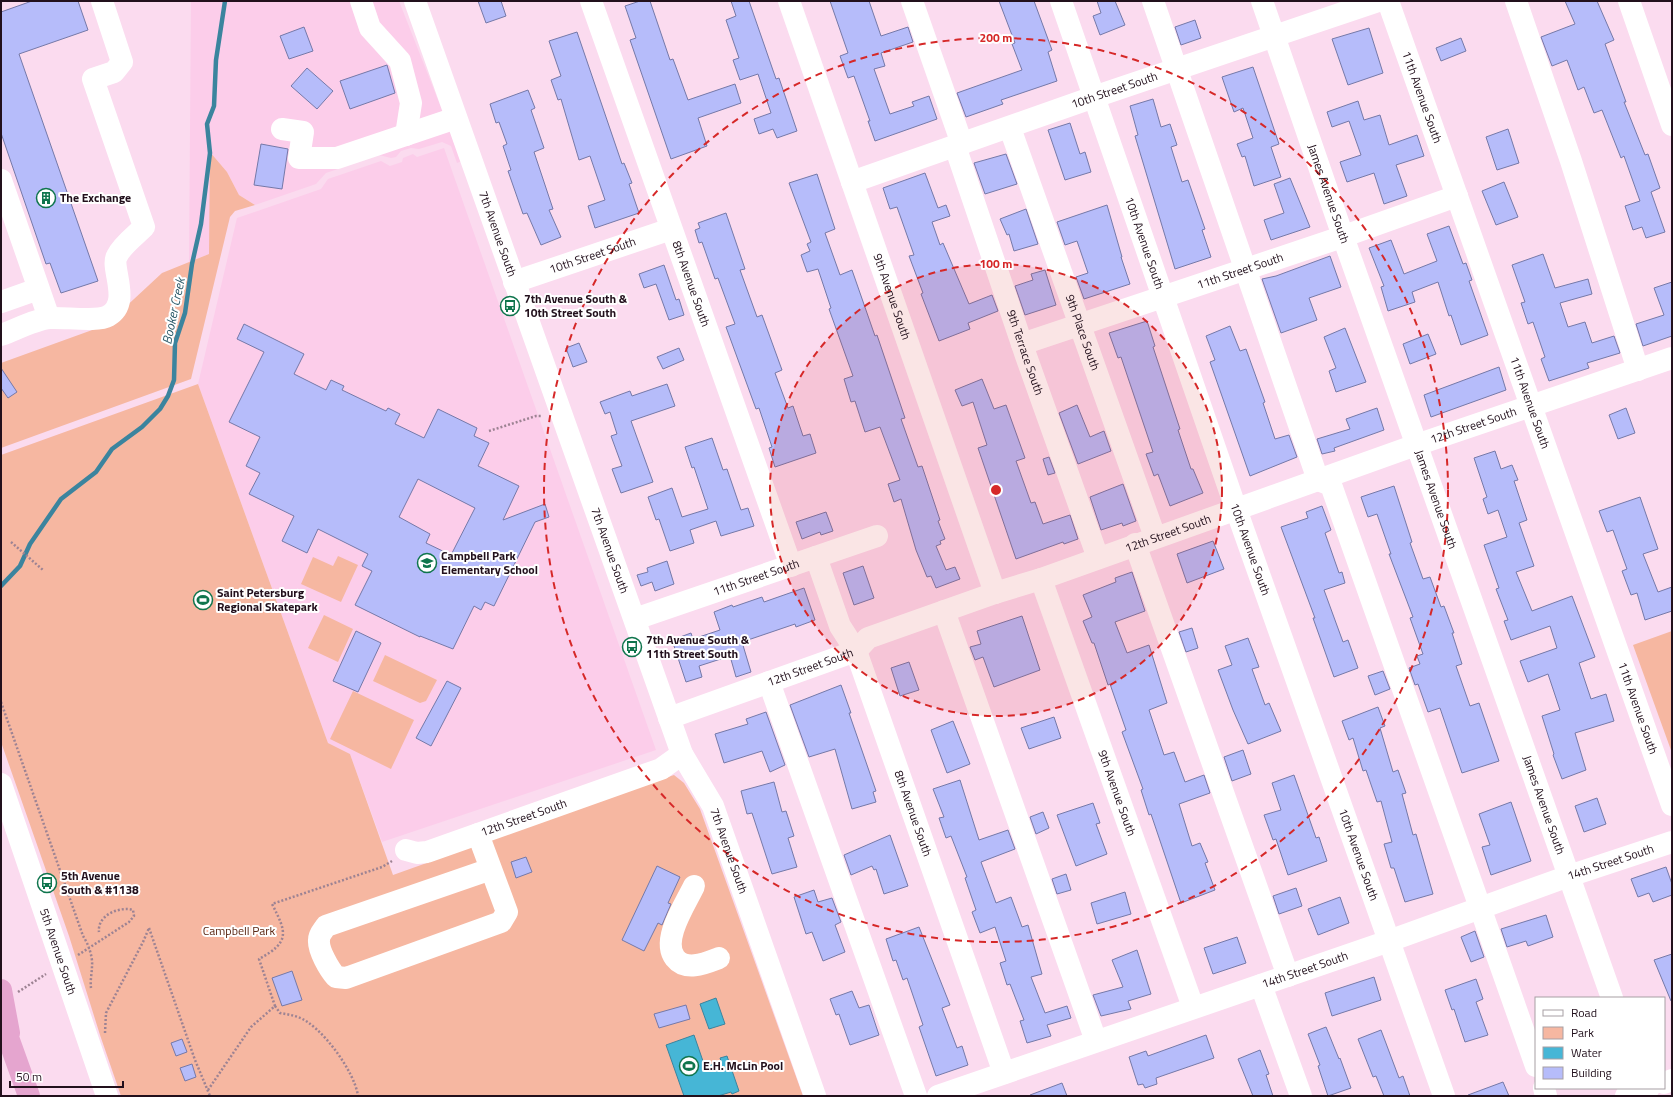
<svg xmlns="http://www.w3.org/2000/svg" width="1673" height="1097" font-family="'Titillium Web',sans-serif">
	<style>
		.built { fill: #fccdea }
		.green { fill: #f6b7a1 }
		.water { fill: #46b6d6; stroke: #3b849e }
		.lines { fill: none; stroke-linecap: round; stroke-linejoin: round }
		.stream { stroke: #3b849e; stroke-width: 4.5 }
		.building { fill: #b6bcfa; stroke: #7579a8; fill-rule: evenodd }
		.path { stroke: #9d8393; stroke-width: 2.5; stroke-dasharray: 2 2; stroke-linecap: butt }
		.minor { stroke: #fff; stroke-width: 22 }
		.highway { stroke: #e5a5cf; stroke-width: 22 }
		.ring { fill: none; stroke: #d62828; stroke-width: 2; stroke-dasharray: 7 5 }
		.labels { text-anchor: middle; stroke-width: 4; stroke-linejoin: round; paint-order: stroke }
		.street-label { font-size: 12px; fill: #22101c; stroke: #fff }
		.poi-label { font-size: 12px; font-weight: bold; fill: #22101c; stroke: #fff; text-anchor: start }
		.park-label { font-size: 12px; fill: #5a2612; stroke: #fff }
		.water-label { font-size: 13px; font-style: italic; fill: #2c5a69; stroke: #fff }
		.centre { fill: #d62828; stroke: #fff; stroke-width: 2 }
		.ring-label { font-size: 12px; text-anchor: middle; font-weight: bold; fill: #d62828; stroke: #fff; stroke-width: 4; stroke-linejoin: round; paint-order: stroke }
	</style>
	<rect width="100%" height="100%" fill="#fbdbef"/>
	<!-- built -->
	<path class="built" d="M191 1H399L462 161 457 163 451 146 442 142 419 149 411 148 401 151 396 157 391 158 379 155 326 173 316 184 255 205 239 195 227 172 210 152V251L209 254 189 262Z
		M444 148 656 750 382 842 350 754 328 743 198 384 237 218 321 189 328 179 381 161 390 166 402 162 403 158 413 154 417 157Z"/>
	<!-- green -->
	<path class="green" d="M210 152 227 172 239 195 255 205 235 211 230 217 191 379 1 448V363L106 325 162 273 209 254Z
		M198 384 328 743 350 754 393 875 674 775 684 783 700 809 803 1096H121L100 1035 69 936 1 742V455Z
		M338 556 358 565 341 602 301 584 313 557 333 566Z
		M324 615 353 629 338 662 308 648Z
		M1672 631V753L1633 645Z
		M385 655 437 680 426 701 420 703 373 681Z
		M353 691 414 720 391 769 330 739Z"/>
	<!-- water -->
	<path class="water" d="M716 998 725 1024 709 1029 700 1004Z
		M694 1035 705 1067 721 1061 720 1058 727 1056 739 1091 732 1094 731 1092 718 1096H684L666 1045Z"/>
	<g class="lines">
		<!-- stream -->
		<path class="stream" d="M1 586 20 566 30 544 61 499 96 472 112 449 142 427 160 409 168 396 174 380 175 343 185 313 192 264 201 224 210 153 207 124 214 106 216 60 225 1"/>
	</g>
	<!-- building -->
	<path class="building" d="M32 1H78L88 30 19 54 98 281 61 293 50 263 46 264 1 133V12Z
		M478 1H501L506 16 486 23Z
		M640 1H650L670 60 673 59 688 100 735 84 741 103 698 118 707 146 671 159 630 40 636 38 625 6Z
		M731 1H749L776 79 779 78 797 131 777 138 773 129 759 134 754 119 771 113 758 74 740 80 733 60 739 58 726 20 736 16Z
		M830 1H869L881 36 908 27 913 42 881 53 885 66 874 69 890 114 914 106 912 102 929 96 937 119 875 141 868 121H870L854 76 848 78 840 56 848 53Z
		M999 1H1034L1052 50 1048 52 1057 81 1001 100 1003 104 966 117 957 93 1022 70 1012 44 1015 43Z
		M1097 1H1115L1125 25 1100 35 1093 16 1101 13Z
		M1565 1H1597L1614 40 1605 44 1626 102H1624L1645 155 1648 154 1660 188 1651 192 1665 232 1646 238 1642 227 1633 230 1625 206 1640 201 1624 156 1621 158 1602 110 1594 113 1584 87 1578 90 1567 60 1552 66 1541 37 1575 24Z
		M1195 20 1201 38 1181 45 1175 27Z
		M304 27 313 51 289 59 280 36Z
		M1369 28 1383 73 1348 85 1332 39Z
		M577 32 622 164 624 163 632 183 629 184 639 213 595 228 588 206 605 200 590 156 579 160 561 99 558 100 551 80 561 76 549 41Z
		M1461 38 1466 51 1441 61 1436 48Z
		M387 65 395 93 350 109 340 81Z
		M1253 67 1279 144 1271 147 1281 177 1254 186 1245 156 1242 157 1237 144 1253 138 1243 108 1234 112 1222 77Z
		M307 68 333 91 317 109 291 86Z
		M528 90 535 108 531 110 544 148 534 152 553 209 549 210 561 237 541 245 527 213 523 214 508 171 511 170 503 146 507 144 499 122 496 123 490 104Z
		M1153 99 1161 127 1170 124 1177 145 1171 147 1182 182 1188 180 1205 229 1202 230 1211 257 1175 269 1135 136 1138 135 1130 106Z
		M1358 101 1364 120 1380 115 1389 145 1417 135 1424 156 1396 165 1407 196 1384 204 1374 173 1347 182 1340 162 1361 155 1349 121 1332 127 1327 112Z
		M1070 123 1080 154 1085 152 1091 172 1065 180 1048 130Z
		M1508 129 1519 163 1497 170 1486 137Z
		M261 144 288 149 282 189 254 185Z
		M1006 154 1017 184 985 194 974 163Z
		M925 173 938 208 946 205 950 216 932 222 940 245 943 243 969 304 992 295 998 311 968 323 970 329 939 341 921 294 923 293 909 256 914 255 897 207 890 209 883 188Z
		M817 174 835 229 825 233 840 275 852 270 875 336 877 335 905 418 901 419 918 467 922 466 940 520 938 521 945 539 940 541 941 544 936 546 946 570 955 567 960 579 936 588 931 576 927 577 916 550 901 499 894 502 888 484 900 480 880 427 865 432 855 401 851 402 844 379 853 376 829 309 831 308 818 269 807 272 801 255 810 251 807 244 811 242 789 183Z
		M1290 178 1310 227 1271 240 1264 220 1284 213 1274 184Z
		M1504 182 1518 217 1496 225 1482 191Z
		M1107 205 1122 257H1121L1130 284 1084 299 1076 277 1088 273 1077 241 1065 245 1057 222Z
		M1026 209 1038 244 1014 251 1009 234 1007 235 1000 219Z
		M726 213 745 269 740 270 757 317 762 315 782 370 775 373 788 408 793 406 803 436 810 434 816 453 775 467 769 448 772 447 759 408 756 409 726 327 735 324 718 278 715 279 702 242 699 243 695 230 700 228 698 223Z
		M1449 226 1463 264 1466 263 1472 280 1469 281 1488 335 1461 345 1451 315 1449 316 1438 282 1412 292 1415 302 1388 311 1381 287 1384 286 1369 248 1391 240 1404 274 1437 261 1427 234Z
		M1543 254 1555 288 1588 279 1592 294 1560 303 1568 327 1585 322 1592 343 1614 336 1620 353 1587 363 1589 368 1549 381 1541 359 1545 357 1533 322 1528 324 1521 303 1525 302 1512 265Z
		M1330 256 1341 287 1309 298 1317 320 1281 333 1262 279 1276 276Z
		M664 265 676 300 679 299 684 315 669 320 656 284 644 288 639 274Z
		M1045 270 1056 305 1025 315 1015 286 1033 280 1031 274Z
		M1672 282V336L1643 346 1636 324 1664 315 1654 288Z
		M1147 321 1155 346 1153 347 1180 429 1178 430 1191 469H1193L1203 493 1170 506 1158 474 1154 476 1146 454 1153 452 1121 357 1118 358 1109 333Z
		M244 324 304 354 294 374 326 390 331 380 344 386 342 390 386 411 388 408 400 414 395 424 424 438 438 409 477 428 474 436 489 443 478 466 519 486 503 520 545 504 549 517 535 522 494 606 485 602 481 610 474 606 453 649 420 636V637L355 605 372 571 362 566 368 554 318 529 307 553 282 541 294 516 249 494 260 473 246 466 260 437 229 422 264 352 237 339ZM418 479 475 508 451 555 426 543 430 534 399 517Z
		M1230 326 1240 351 1246 349 1265 402 1263 403 1275 439 1289 435 1297 457 1250 476 1210 362 1215 360 1206 336Z
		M1345 328 1366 382 1336 392 1329 371 1336 368 1324 337Z
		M1428 334 1436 354 1410 364 1403 344Z
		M579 343 587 362 573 367 566 348Z
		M679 348 684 360 663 369 657 357Z
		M1499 367 1506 390 1431 417 1424 395Z
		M1 368 17 392 8 398 1 388Z
		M982 379 994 409 1006 405 1025 458 1016 461 1031 503 1035 502 1043 524 1070 515 1078 539 1064 544 1063 542 1016 559 978 448 987 445 973 402 962 406 955 390Z
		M667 384 675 406 631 421 653 482 621 493 612 469 622 466 611 436 617 434 610 412 605 414 600 402 630 391 632 396Z
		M1077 405 1090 437 1104 431 1111 451 1078 464 1059 413Z
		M1377 408 1384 430 1334 448 1335 451 1322 454 1317 439 1350 429 1346 419Z
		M1626 408 1635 433 1618 439 1609 415Z
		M712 438 723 470 727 469 741 510 748 508 754 526 721 536 716 521 690 530 694 543 670 551 659 519 656 520 648 497 672 488 682 517 708 509 694 467 692 468 685 447Z
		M1495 451 1501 469 1512 465 1518 480 1514 481 1527 520 1519 523 1534 566 1516 572 1532 611 1572 596 1595 657 1579 663 1591 699 1606 694 1614 721 1575 733 1586 770 1562 779 1553 755 1554 754 1542 716 1560 710 1548 674 1528 682 1520 661 1557 648 1550 626 1511 640 1504 621 1508 620 1496 589 1499 588 1484 545 1507 537 1498 510 1488 514 1483 499 1487 497 1474 458Z
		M1049 457 1055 473 1048 475 1043 459Z
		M1123 484 1136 521 1123 526 1122 523 1101 530 1090 497Z
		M1394 486 1412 542 1410 543 1423 579 1430 577 1441 607 1444 606 1454 633H1452L1462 664 1456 666 1470 706 1479 703 1499 761 1462 773 1440 708 1428 712 1418 684 1415 685 1409 668 1420 664 1417 656 1423 654 1410 618 1413 617 1389 554H1391L1377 514 1368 517 1361 497Z
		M1640 497 1658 549 1643 554 1658 592 1672 587V611L1645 620 1637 593 1631 595 1622 571 1627 569 1613 530 1607 532 1599 511Z
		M1322 506 1331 530 1325 533 1339 573 1342 572 1345 583 1324 590 1343 642 1348 640 1358 668 1334 677 1313 618H1315L1281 527 1308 518 1306 512Z
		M826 512 833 531 821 535 820 532 802 539 796 522Z
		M1213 541 1224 569 1187 583 1177 554Z
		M667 561 674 584 655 591 652 582 641 586 637 575 648 572 647 568Z
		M863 566 874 598 854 605 843 573Z
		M1132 572 1145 611 1115 622 1127 653 1149 645 1167 703 1149 710 1164 755 1174 752 1185 782 1204 775 1210 793 1179 804 1192 846 1200 843 1208 862 1205 863 1215 890 1181 903 1151 814 1149 815 1141 790 1143 789 1122 732 1126 730 1110 684 1108 685 1094 643H1092L1083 621 1092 617 1083 595 1116 582 1115 578Z
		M804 588 815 620 796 627 795 624 742 642 751 672 736 677 730 656 699 666 702 677 686 682 672 640 691 633 693 639 720 630 714 612 732 605 733 607 762 597 764 602Z
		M1022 616 1040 670 994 687 983 657 975 660 970 647 981 644 977 631Z
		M1192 628 1198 648 1186 652 1179 632Z
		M356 631 381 643 358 692 333 681Z
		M1248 638 1259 667 1252 669 1265 705 1269 703 1281 731 1248 744 1233 710 1218 670 1232 665 1225 646Z
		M909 662 919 690 900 696 891 668Z
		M1383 671 1390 689 1375 695 1368 676Z
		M447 681 461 688 431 746 416 738Z
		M841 685 851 713H849L876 791 873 792 876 802 852 809 835 749 809 757 790 705Z
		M1378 707 1385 726 1380 728 1393 772 1398 770 1406 793 1402 794 1413 835 1416 834 1433 894 1405 902 1394 868H1391L1384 844 1392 842 1381 801 1377 802 1366 770 1363 771 1353 738 1349 740 1342 721Z
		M766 712 785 765 770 772 762 751 724 763 715 734 748 724 746 719Z
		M1054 717 1061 738 1029 749 1021 728Z
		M953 721 970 764 947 773 931 730Z
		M1243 750 1251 774 1232 781 1224 757Z
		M1294 775 1316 838 1319 837 1327 861 1288 875 1276 839 1273 840 1264 815 1281 810 1272 783Z
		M960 780 979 840 1008 830 1015 849 981 862 996 903 1011 897 1022 927 1028 925 1042 974 1031 977 1045 1013 1067 1006 1071 1018 1047 1025 1051 1036 1027 1043 1020 1021 1024 1020 1010 984 1007 985 1000 963 1006 961 995 927 980 933 972 912 976 910 965 878 967 877 951 836 946 838 939 818 944 817 933 789Z
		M774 782 782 812 786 811 794 836 788 838 797 867 772 874 752 813 747 814 741 791Z
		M1597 798 1606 824 1584 832 1575 806Z
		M1511 802 1531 861 1491 875 1482 847 1490 845 1479 814Z
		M1093 803 1100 823 1096 824 1107 854 1076 866 1057 815Z
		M1043 812 1049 828 1036 834 1030 817Z
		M890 835 908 886 884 894 876 869 874 870 872 866 851 875 844 855Z
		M526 857 532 872 516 878 511 862Z
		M657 866 680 877 668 903 671 904 662 925 658 923 644 951 622 940Z
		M1666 867 1672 884V895L1653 902 1649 893 1638 897 1631 879Z
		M1066 874 1071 890 1057 894 1052 879Z
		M1296 888 1302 906 1279 914 1273 896Z
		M814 890 818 902 832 898 841 922 835 925 845 952 823 961 812 932 806 934 794 897Z
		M1125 892 1131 914 1097 924 1091 903Z
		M1340 897 1349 923 1318 935 1308 909Z
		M1546 915 1553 937 1528 946 1526 941 1507 947 1501 929Z
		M919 927 950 1005 942 1008 957 1048 962 1046 968 1065 936 1076 919 1027 923 1025 907 978 903 980 896 960 893 961 886 939Z
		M1475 931 1484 957 1471 962 1461 937Z
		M1237 937 1246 963 1213 974 1204 948Z
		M1137 950 1151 994 1128 1001 1131 1009 1101 1016 1093 995 1123 987 1112 960Z
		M1672 954V1001H1671L1654 960Z
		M292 971 302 1000 282 1006 272 978Z
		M1374 977 1381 1000 1332 1016 1325 993Z
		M1476 979 1483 999 1476 1002 1488 1035 1465 1042 1454 1009 1452 1010 1445 990Z
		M852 991 859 1008 869 1005 879 1035 850 1045 839 1014 836 1015 830 999Z
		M686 1005 690 1019 659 1028 654 1014Z
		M1326 1027 1339 1059 1340 1058 1351 1088 1328 1096 1318 1066 1320 1065 1308 1034Z
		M1381 1030 1399 1078 1403 1076 1410 1096H1384L1376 1076 1373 1077 1358 1039Z
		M1206 1035 1214 1058 1156 1078 1157 1084 1145 1088 1143 1084 1138 1085 1129 1057 1146 1051 1148 1056Z
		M182 1039 187 1052 176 1056 171 1043Z
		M1260 1050 1269 1074 1266 1075 1273 1096H1253L1238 1059Z
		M192 1064 196 1077 185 1081 180 1068Z
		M1503 1082 1509 1096H1468V1095Z
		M1062 1083 1067 1096H1030V1095Z"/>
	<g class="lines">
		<!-- path -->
		<path class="path" d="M489 431 536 416H542
			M11 542 43 570
			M1 702 83 936C88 943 93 957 92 966 92 973 90 980 91 988
			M149 928 195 1060 210 1096
			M78 955 129 922 134 916 133 910C120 906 97 915 99 932
			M18 992 46 974
			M275 1006 280 1013C286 1014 292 1015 298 1017 321 1025 355 1072 358 1096
			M105 1033 106 1013 143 942 149 928
			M208 1090 251 1027 275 1006 259 959C290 942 287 933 272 904L382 867 392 861"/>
		<!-- minor -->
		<g class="minor">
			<path d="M361 1 370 28 400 61 411 103 406 135"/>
			<path id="s1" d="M415 1 682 754 713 806 815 1096"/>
			<path id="s2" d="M591 1 791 566"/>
			<path id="s3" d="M789 1 995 593"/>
			<path d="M912 1 962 144"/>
			<path id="s4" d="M1061 1 1236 509 1444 1096"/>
			<path d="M1153 1 1318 480 1331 485 1536 1066"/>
			<path id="s5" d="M1262 1 1346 245 1612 998"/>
			<path id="s6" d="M1388 1 1672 805"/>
			<path d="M1516 1 1571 161 1638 370"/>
			<path d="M1629 1 1672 125"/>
			<path id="s7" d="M1010 128 1155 537"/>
			<path d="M282 129 303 132 299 158H337L456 118"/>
			<path id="s8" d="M955 146 1026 356 1098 558"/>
			<path d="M1 180 49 318"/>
			<path id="s9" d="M852 182 1094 97 1378 1"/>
			<path id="s10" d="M514 282 671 229"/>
			<path d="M1 302 38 289"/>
			<path d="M1 335C15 330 36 319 50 318 64 317 98 322 108 316 132 303 110 268 117 256 122 245 136 235 144 227L93 79 114 72 122 62 102 1"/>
			<path id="s11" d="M1022 344 1333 240 1457 196"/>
			<path d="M1135 544 1288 976"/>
			<path id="s12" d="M816 557 840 626 856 651 1004 1073"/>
			<path id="s13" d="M1041 579 1193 1007"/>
			<path d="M944 611 1096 1041"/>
			<path id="s14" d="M635 619 877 536"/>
			<path d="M769 682 916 1096"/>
			<path id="s15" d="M669 718 856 651 868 638 995 593 1041 579 1416 445 1672 358"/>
			<path id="s16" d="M1 784 107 1096"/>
			<path d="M478 834 507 912 501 922 346 978 336 977C329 969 318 950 319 940 319 934 323 931 326 926L491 869"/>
			<path id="s17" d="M406 850 417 853 427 852 661 769 682 754"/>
			<path d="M694 886C685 905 661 940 675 958 686 972 706 963 719 958"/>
			<path d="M1261 985 1301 1096"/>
			<path d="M1664 1083 1672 1080"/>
			<path d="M1544 1088 1546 1096"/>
			<path id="s18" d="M938 1096 1389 941 1569 876 1672 842"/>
			<path d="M1626 1096 1649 1088"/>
		</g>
		<!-- highway -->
		<path class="highway" d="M1 990 9 1033
			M1 1018 29 1096"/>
	</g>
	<!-- distance rings -->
	<circle cx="996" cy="490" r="226" fill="#d62828" fill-opacity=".12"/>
	<g class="ring">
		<circle cx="996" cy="490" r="226"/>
		<circle cx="996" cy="490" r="452"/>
	</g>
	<!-- icons -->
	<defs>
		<symbol id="building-ring" viewBox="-11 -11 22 22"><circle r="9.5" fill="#fff" stroke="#0f754d" stroke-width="1.5"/><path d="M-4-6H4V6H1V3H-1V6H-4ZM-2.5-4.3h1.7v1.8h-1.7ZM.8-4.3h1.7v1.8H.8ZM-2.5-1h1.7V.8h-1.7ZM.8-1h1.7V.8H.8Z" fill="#0f754d"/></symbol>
		<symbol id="bus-ring" viewBox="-11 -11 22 22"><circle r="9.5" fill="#fff" stroke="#0f754d" stroke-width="1.5"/><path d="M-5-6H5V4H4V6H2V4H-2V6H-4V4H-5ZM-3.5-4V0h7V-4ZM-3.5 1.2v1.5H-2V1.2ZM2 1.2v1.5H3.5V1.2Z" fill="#0f754d"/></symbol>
		<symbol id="school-ring" viewBox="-11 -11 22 22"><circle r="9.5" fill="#fff" stroke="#0f754d" stroke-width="1.5"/><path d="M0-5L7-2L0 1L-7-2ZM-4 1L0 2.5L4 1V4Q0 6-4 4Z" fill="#0f754d"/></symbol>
		<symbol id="stadium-ring" viewBox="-11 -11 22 22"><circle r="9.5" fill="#fff" stroke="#0f754d" stroke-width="1.5"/><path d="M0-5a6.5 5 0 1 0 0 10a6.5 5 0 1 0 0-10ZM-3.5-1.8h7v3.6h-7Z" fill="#0f754d"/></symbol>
	</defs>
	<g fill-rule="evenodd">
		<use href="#building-ring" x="35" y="187" width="22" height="22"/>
		<use href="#bus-ring" x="499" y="295" width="22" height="22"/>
		<use href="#school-ring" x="416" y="552" width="22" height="22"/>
		<use href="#stadium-ring" x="192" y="589" width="22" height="22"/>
		<use href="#bus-ring" x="621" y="636" width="22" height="22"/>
		<use href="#bus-ring" x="36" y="872" width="22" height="22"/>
		<use href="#stadium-ring" x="678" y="1055" width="22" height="22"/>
	</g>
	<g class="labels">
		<!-- street labels -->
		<g class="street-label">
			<text dy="4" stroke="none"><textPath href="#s9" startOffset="278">10th Street South</textPath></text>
			<text dy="4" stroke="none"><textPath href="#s6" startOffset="102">11th Avenue South</textPath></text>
			<text dy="4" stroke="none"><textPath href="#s5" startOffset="204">James Avenue South</textPath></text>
			<text dy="4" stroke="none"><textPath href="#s1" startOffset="247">7th Avenue South</textPath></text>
			<text dy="4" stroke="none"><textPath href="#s4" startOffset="256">10th Avenue South</textPath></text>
			<text dy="4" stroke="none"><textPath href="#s10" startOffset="83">10th Street South</textPath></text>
			<text dy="4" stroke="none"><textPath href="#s11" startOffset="230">11th Street South</textPath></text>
			<text dy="4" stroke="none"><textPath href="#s2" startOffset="300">8th Avenue South</textPath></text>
			<text dy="4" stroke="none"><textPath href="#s3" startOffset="313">9th Avenue South</textPath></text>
			<text dy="4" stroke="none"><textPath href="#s7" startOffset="217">9th Place South</textPath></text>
			<text dy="4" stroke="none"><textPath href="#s8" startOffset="218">9th Terrace South</textPath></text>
			<text dy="4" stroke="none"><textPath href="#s6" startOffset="426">11th Avenue South</textPath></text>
			<text dy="4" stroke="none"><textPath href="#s15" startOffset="858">12th Street South</textPath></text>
			<text dy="4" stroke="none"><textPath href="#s5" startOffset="528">James Avenue South</textPath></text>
			<text dy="4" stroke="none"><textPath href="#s15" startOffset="534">12th Street South</textPath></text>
			<text dy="4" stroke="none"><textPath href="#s4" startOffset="580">10th Avenue South</textPath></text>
			<text dy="4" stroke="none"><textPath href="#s1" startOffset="583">7th Avenue South</textPath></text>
			<text dy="4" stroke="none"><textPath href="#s14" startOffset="128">11th Street South</textPath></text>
			<text dy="4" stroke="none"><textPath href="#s15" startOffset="150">12th Street South</textPath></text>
			<text dy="4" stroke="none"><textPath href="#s6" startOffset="750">11th Avenue South</textPath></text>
			<text dy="4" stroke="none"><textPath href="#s13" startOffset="227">9th Avenue South</textPath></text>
			<text dy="4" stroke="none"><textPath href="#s5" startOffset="852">James Avenue South</textPath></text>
			<text dy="4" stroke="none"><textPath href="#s12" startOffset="275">8th Avenue South</textPath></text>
			<text dy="4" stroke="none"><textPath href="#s17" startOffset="124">12th Street South</textPath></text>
			<text dy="4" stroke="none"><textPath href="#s1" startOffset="907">7th Avenue South</textPath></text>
			<text dy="4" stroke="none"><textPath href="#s4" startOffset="904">10th Avenue South</textPath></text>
			<text dy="4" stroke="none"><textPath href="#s18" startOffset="712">14th Street South</textPath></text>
			<text dy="4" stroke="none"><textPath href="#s16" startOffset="177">5th Avenue South</textPath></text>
			<text dy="4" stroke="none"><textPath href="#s18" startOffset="388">14th Street South</textPath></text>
		</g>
		<!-- poi labels -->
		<g class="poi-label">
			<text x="60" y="202">The Exchange</text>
			<text x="524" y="303">7th Avenue South &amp;<tspan x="524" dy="14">10th Street South</tspan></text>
			<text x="441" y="560">Campbell Park<tspan x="441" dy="14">Elementary School</tspan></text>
			<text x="217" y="597">Saint Petersburg<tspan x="217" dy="14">Regional Skatepark</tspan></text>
			<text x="646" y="644">7th Avenue South &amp;<tspan x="646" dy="14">11th Street South</tspan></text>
			<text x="61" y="880">5th Avenue<tspan x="61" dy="14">South &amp; #1138</tspan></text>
			<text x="703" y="1070">E.H. McLin Pool</text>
		</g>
		<!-- park labels -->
		<g class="park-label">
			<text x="239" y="935">Campbell Park</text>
		</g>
		<!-- water labels -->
		<g class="water-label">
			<text transform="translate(173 311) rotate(-78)" y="5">Booker Creek</text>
		</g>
	</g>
	<circle cx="996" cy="490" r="6" class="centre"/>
	<g class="ring-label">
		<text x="996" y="42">200 m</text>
		<text x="996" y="268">100 m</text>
	</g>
	<!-- border -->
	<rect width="1673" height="1097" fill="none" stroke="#22101c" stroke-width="4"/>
	<!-- legend -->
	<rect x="1535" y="997" width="130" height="92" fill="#ffffff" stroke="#a79fa4"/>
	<rect x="1543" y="1010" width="20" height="6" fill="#ffffff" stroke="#a79fa4"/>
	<text x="1571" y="1017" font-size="12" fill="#22101c">Road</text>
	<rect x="1543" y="1027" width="20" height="12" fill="#f6b7a1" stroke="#a79fa4"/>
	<text x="1571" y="1037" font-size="12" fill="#22101c">Park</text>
	<rect x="1543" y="1047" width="20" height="12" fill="#46b6d6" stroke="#a79fa4"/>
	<text x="1571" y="1057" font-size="12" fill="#22101c">Water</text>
	<rect x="1543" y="1067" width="20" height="12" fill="#b6bcfa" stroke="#a79fa4"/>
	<text x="1571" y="1077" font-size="12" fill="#22101c">Building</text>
	<!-- scale -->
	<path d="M10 1081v6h113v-6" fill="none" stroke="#22101c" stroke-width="2"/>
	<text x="16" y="1081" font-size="12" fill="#22101c" stroke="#ffffff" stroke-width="3" paint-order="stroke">50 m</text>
</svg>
